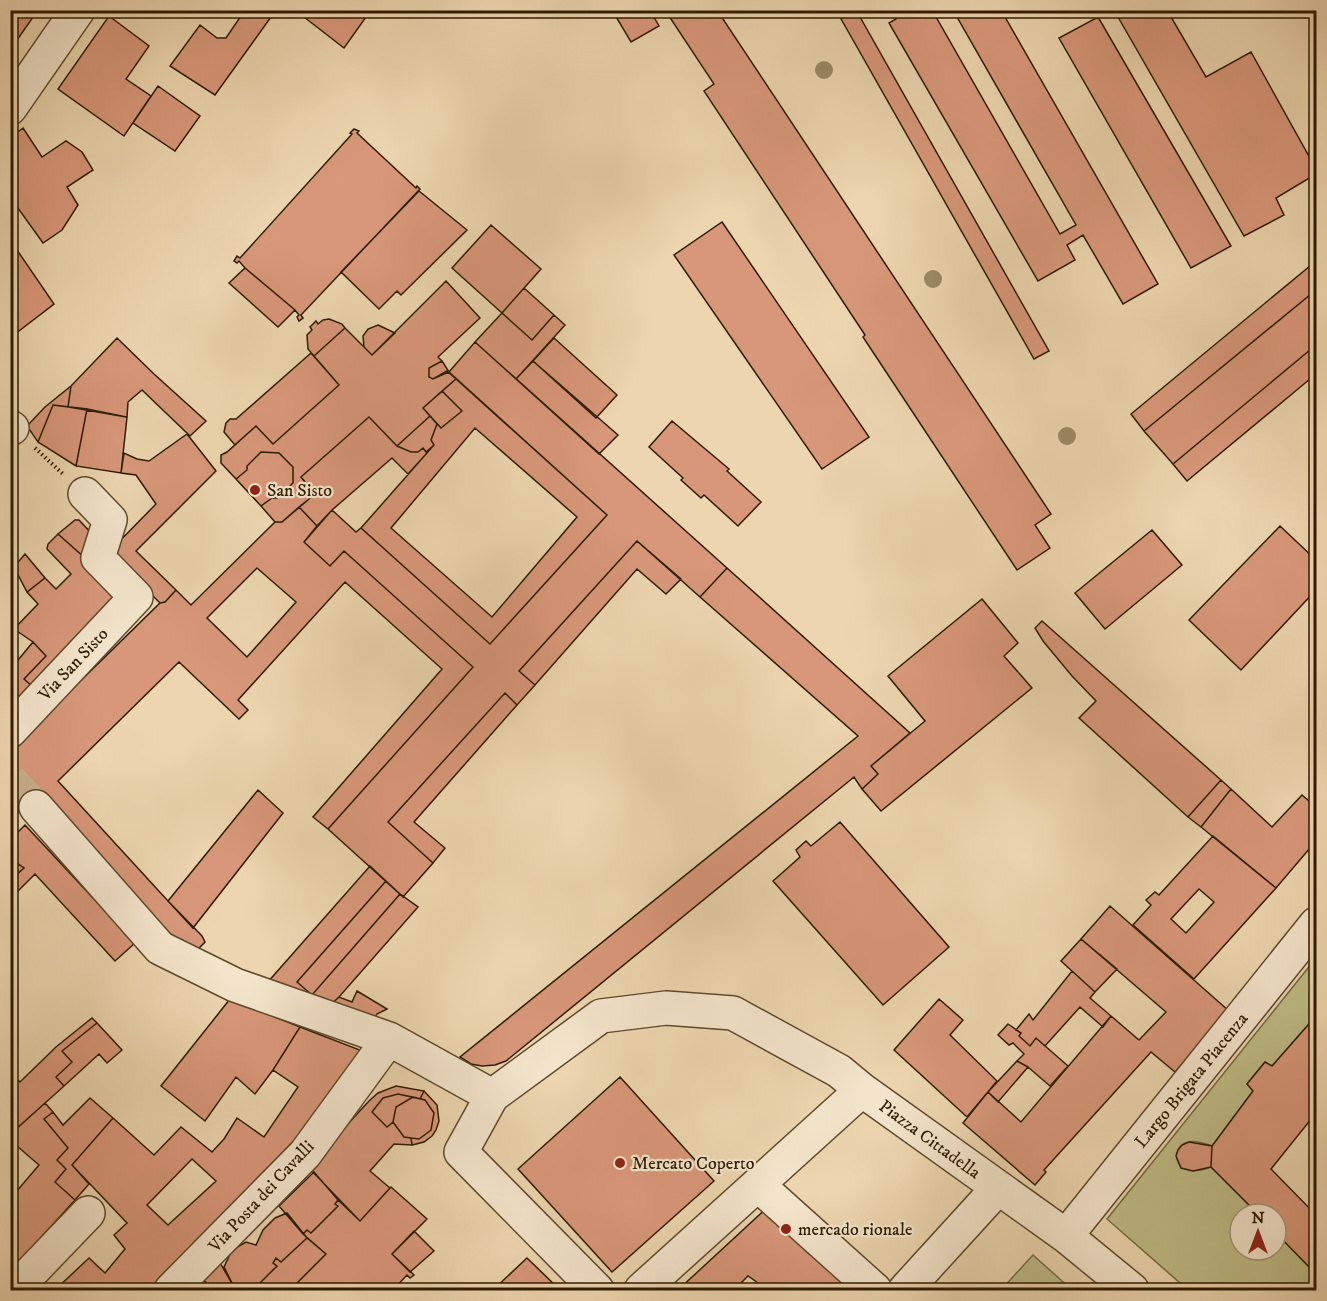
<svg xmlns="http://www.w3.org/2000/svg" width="1327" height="1301" font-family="'IM FELL DW Pica',serif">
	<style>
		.green { fill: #bebb86; stroke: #766b43; stroke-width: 1.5 }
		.building { fill: #d8977a; stroke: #2e1b00; stroke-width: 1.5; fill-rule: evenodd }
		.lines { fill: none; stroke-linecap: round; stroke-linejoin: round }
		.minor-tunnel { stroke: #c6b08c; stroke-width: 33; stroke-dasharray: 33 16; stroke-linecap: butt }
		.minor-casing { stroke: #5e4a2c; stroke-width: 36 }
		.path { stroke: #2e1b00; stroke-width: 4; stroke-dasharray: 1.5 3; stroke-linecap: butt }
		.minor { stroke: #f3e4cb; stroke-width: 33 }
		.tree { fill: #9b8965 }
		.poi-dot { fill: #8f2418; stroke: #f3e4cb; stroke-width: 2 }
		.labels { text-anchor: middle; stroke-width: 4.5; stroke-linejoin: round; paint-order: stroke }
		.poi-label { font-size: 18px; fill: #2e1b00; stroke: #f3e4cb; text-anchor: start }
		.street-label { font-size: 18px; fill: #2e1b00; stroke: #f3e4cb }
	</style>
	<rect width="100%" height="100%" fill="#ecd5af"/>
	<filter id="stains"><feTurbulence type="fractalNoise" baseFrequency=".00333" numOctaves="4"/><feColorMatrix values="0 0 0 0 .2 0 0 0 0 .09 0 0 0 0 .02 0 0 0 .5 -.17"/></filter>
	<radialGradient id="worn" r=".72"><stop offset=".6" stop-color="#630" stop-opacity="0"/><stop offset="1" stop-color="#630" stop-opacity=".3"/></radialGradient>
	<!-- green -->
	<path class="green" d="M1316 958V1016L1272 1066 1265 1062 1247 1084 1253 1091 1212 1146C1204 1143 1195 1140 1188 1142 1168 1147 1174 1182 1211 1167L1258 1214H1240V1250H1276V1233L1316 1274V1290H1188L1107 1219Z
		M1033 1255 1072 1290H1001Z"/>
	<!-- building -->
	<path class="building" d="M10 10H38L10 50Z
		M166 10H180L175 17Z
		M245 10H276L215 95 170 66 200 25 217 38H226Z
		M295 10H371L344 48Z
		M612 10H650L659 26 631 42Z
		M665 10H717L1051 514 1035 525 1050 548 1017 570 863 337 865 335 704 91 714 84Z
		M836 10H856L1049 351 1034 359Z
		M892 10H932L1060 234 1076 225 953 10H1001L1158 284 1123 304 1083 235 1067 245 1075 260 1038 281 889 23 896 19Z
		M1114 10H1167L1206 77 1251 52 1316 169V174L1276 198 1284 215 1244 236Z
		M109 16 149 46 126 79 151 96 124 136 58 89Z
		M1098 17 1231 246 1191 268 1059 38Z
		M158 86 200 116 175 151 133 123Z
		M23 128 42 157 66 141 82 152 93 170 67 187 78 205 62 230 43 243 10 197V138Z
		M354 129 359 131 357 133 416 188 417 186 420 189 301 315 303 318 299 321 297 317 299 315 295 310 245 268 239 261 237 263 234 261 237 256 240 258 352 134 350 133Z
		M419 191 467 230 401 295 397 291 379 309 341 272Z
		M722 222 869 437 822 469 674 255Z
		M491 225 541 269 502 313 452 268Z
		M17 250 54 304 15 334 10 328V254Z
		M1316 261V290L1144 431 1131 414Z
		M245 268 295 310 278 327 229 283Z
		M446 281 480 318 438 357 442 361 429 368V377L433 379 447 371 456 379 423 408 430 416 397 446 369 417 301 477 315 494 282 522H275L261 506 272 498H277L293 483V467L279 453 261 452 247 466V470L236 479 221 463V455L227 452 256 426 273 444 339 385 314 356 345 328 372 355Z
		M524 288 554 315 532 340 502 313Z
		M1316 290V345L1173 464 1144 431Z
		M502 313 532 340 554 315 565 325 516 379 475 342Z
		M329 319 342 324 345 328 314 356 308 349 307 335 312 330 310 327 316 321 318 324 323 320Z
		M378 325 395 333 372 355 364 347 363 336 368 329Z
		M117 338 154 374 206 421 190 436 142 390 128 402 127 417 68 407 71 386Z
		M554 338 617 395 596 418 533 361Z
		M475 342 727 568 700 597 637 541 519 671 535 685 517 705 505 693 388 822 433 863 403 897 328 829 473 667 344 551 330 566 304 542 332 510 356 532 361 528 490 644 607 515 449 372Z
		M1316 345V374L1187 481 1173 464Z
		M311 353 339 385 273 444 256 426 235 445 224 432 226 423 230 419H236Z
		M442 361 449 372 433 379 429 377V368Z
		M533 361 618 435 599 454 516 379Z
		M456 379 607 515 490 644 361 528 434 445 431 440 437 424 441 428 462 411 442 391ZM475 428 577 517 492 617 391 528Z
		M71 386 68 407 53 405 38 442 27 426 45 407Z
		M442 391 462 411 441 428 423 408Z
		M53 405 87 409 76 466 38 442Z
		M87 409 127 417 121 473 76 466Z
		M430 416 437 424 431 440 434 445 426 452 423 448 418 452H411L397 446Z
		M369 417 397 446 411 452H418L423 448 427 453 408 474 392 458 332 510 317 526 299 507 315 494 301 477Z
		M672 421 729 469 727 471 761 502 738 526 704 495 701 498 681 480 683 478 649 447Z
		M187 434 216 471 136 551 176 590 165 602 160 603 109 552 156 504 136 475 121 473 124 453 137 459 149 461Z
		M261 452 279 453 293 467V483L277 498H272L261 506 236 479 247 470V466Z
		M299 507 317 526 304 542 330 566 344 551 473 667 328 829 313 817 442 669 345 582 238 700 248 710 239 719 179 662 58 781 168 901 202 936 205 942 193 954 175 947 10 766V750L160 603 165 602 176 590 191 605 275 522H282ZM257 568 296 602 247 657 207 618Z
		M75 520H79L94 536 85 558 58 534Z
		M1280 526 1316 560V590L1241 670 1189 620Z
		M1152 530 1182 565 1105 629 1075 593Z
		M58 534 85 558 123 599 34 688 24 679 46 656 33 642 14 629 38 604 27 592 45 578 56 589 71 574 47 549 48 544Z
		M637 541 681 579 666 594 637 569 535 685 519 671Z
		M25 554 45 578 27 592 14 567Z
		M727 568 910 733 871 766 878 774 862 789 854 777 506 1061 495 1065 482 1066 471 1064 460 1057 858 736 700 597Z
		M982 599 1018 643 1004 656 1032 688 881 811 862 789 878 774 871 766 925 721 888 676Z
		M1042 621 1221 780 1188 817 1079 718 1096 701 1072 676 1043 641 1035 628Z
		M33 642 46 656 24 679 34 688 10 711V662L14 665Z
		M505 693 517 705 414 822 445 848 433 863 388 822Z
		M10 766 35 791 12 815 10 813Z
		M1221 780 1231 789 1201 827 1188 817Z
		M1231 789 1272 827 1302 795 1316 807V841L1276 888 1201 827Z
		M258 790 283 813 193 928 168 901Z
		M840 822 949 947 883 1005 773 881 800 857 796 850 806 841 811 846Z
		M25 825 135 943 115 961 35 874 10 899V880L24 868 10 858V834L13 837Z
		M1213 836 1276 888 1194 979 1133 925 1151 905 1146 900 1155 892 1159 895ZM1199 889 1214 902 1186 933 1171 919Z
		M10 858 24 868 10 880Z
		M370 866 386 881 297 982 312 995 400 894 418 907 339 997 328 1007 267 983Z
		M386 881 400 894 312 995 297 982Z
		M1110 906 1229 1011 1175 1072 1151 1052 1044 1170 1046 1172 1035 1185 963 1123 988 1092 1021 1122 1111 1016 1139 1040 1166 1012 1081 939Z
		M1081 939 1117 969 1095 992 1061 961Z
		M1072 971 1095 992 1090 998 1111 1016 1103 1027 1080 1007 1045 1046 1036 1038 1030 1046 1019 1036 1021 1033 1016 1030 1029 1014 1033 1020Z
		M357 991 387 1009 377 1014 370 1024 328 1007 339 997 352 1002Z
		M230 999 300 1027 273 1070 255 1094 236 1077 205 1121 161 1086Z
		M939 999 963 1020 950 1035 997 1081 967 1117 894 1050Z
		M1316 1016V1113L1271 1169 1316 1215V1274L1276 1233V1214H1258L1211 1167 1212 1146 1253 1091 1247 1084 1265 1062 1272 1066Z
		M92 1018 97 1023 62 1051 72 1062 56 1077 64 1086 15 1130 10 1126V1089L18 1080 20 1082 56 1047Z
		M97 1023 122 1050 107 1063 99 1054 64 1086 56 1077 72 1062 62 1051Z
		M1008 1024 1021 1033 1019 1036 1030 1046 1036 1038 1068 1066 1050 1086 1028 1067 1017 1061 1024 1054 1013 1043 1009 1045 998 1035Z
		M300 1027 365 1052 293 1152 151 1290H55L89 1258 105 1273 125 1249 114 1235 127 1223 72 1165 113 1118 154 1155 181 1127 212 1152 224 1139 237 1118 264 1137 298 1087 273 1070ZM192 1159 216 1181 168 1225 147 1205Z
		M1017 1061 1028 1067 998 1102 988 1092Z
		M620 1077 714 1181 612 1272 518 1169Z
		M396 1086 424 1091 420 1099 398 1094 383 1098 372 1112 387 1127 393 1122 404 1137 411 1138 412 1145 394 1144 370 1171 390 1188 360 1221 308 1167 369 1101 378 1093Z
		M424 1091 437 1105 439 1121 436 1130 432 1136 424 1142 412 1145 411 1138 419 1139 431 1130 434 1113 425 1100 420 1099Z
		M398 1094 413 1097 396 1107 393 1122 387 1127 372 1112 383 1098Z
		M413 1097 425 1100 434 1113 431 1130 419 1139 404 1137 393 1122 396 1107Z
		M90 1098 113 1118 72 1165 89 1184 75 1200 55 1182 66 1169 57 1160 68 1148 44 1119 53 1112 63 1125Z
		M45 1103 53 1112 44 1119 68 1148 57 1160 66 1169 55 1182 75 1200 17 1264 10 1258V1199L39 1165 10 1140V1126L15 1130Z
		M1189 1142 1212 1146 1211 1167 1193 1171 1181 1168 1176 1156 1178 1150 1182 1145Z
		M314 1172 338 1200 335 1204 338 1206 311 1233 307 1230 303 1234 279 1206Z
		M391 1187 427 1219 392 1254 414 1275 410 1278 407 1275 393 1290H361L358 1288 356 1290H290L326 1254 303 1234 307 1230 311 1233 338 1206 335 1204 338 1200 360 1221Z
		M772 1203 870 1290H768L748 1276 734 1290H678Z
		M287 1213 307 1238 281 1262 276 1258 273 1263 277 1266 253 1290H238L234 1287 224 1267 232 1250 246 1242 256 1245 263 1230 275 1218Z
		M414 1231 434 1251 410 1272 392 1254Z
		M307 1238 326 1254 290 1290H253L277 1266 273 1263 276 1258 281 1262Z
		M527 1258 560 1290H493Z
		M219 1261 234 1287 238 1290H215L201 1278Z"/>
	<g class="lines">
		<!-- minor-tunnel -->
		<path class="minor-tunnel" d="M10 780 36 807"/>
		<defs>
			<path id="minor" d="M10 108 78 10
				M10 427 12 428
				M10 731 136 597 98 558 110 520 85 494
				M36 807 160 948 235 985 389 1039 492 1096
				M758 1185 875 1290
				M1066 1236 1316 924
				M16 1288 88 1213
				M171 1290 305 1154 389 1039
				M597 1290 461 1152 492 1096 601 1016 666 1008 733 1013 839 1071 862 1090 1066 1236 1132 1290
				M641 1290 862 1090
				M905 1290 998 1188"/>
		</defs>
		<!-- minor casing -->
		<use href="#minor" class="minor-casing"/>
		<!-- path -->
		<path class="path" d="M35 448 63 474"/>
		<!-- minor -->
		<use href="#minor" class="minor"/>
	</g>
	<!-- trees -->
	<g class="tree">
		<circle cx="824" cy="70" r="9"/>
		<circle cx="933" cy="279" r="9"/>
		<circle cx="1067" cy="436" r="9"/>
	</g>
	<!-- markers -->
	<g class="poi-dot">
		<circle cx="255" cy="490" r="6"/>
		<circle cx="620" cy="1163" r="6"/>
		<circle cx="786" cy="1229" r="6"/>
	</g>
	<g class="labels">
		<!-- poi labels -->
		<g class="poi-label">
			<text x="267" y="496">San Sisto</text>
			<text x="632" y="1169">Mercato Coperto</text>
			<text x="798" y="1235">mercado rionale</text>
		</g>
		<!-- street labels -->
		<g class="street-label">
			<text transform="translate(73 664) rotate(-47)" y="6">Via San Sisto</text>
			<text transform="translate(1191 1080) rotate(-51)" y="6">Largo Brigata Piacenza</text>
			<text transform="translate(930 1139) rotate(36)" y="6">Piazza Cittadella</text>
			<text transform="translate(261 1196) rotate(-47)" y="6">Via Posta dei Cavalli</text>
		</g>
	</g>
	<!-- margin -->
	<rect width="1327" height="1301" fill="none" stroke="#ecd5af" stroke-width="36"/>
	<rect x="12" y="12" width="1303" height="1277" fill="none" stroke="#2e1b00" stroke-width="3"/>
	<rect x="18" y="18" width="1291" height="1265" fill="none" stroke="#2e1b00" stroke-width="1.5"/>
	<!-- north arrow -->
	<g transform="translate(1258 1232)"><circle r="28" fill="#f3e4cb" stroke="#a4947a" stroke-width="1.5"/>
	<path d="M0-4.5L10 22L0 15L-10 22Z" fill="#8f2418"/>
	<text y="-9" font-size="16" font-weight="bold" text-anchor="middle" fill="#2e1b00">N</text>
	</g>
	<rect width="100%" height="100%" filter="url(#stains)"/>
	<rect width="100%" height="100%" fill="url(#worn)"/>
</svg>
